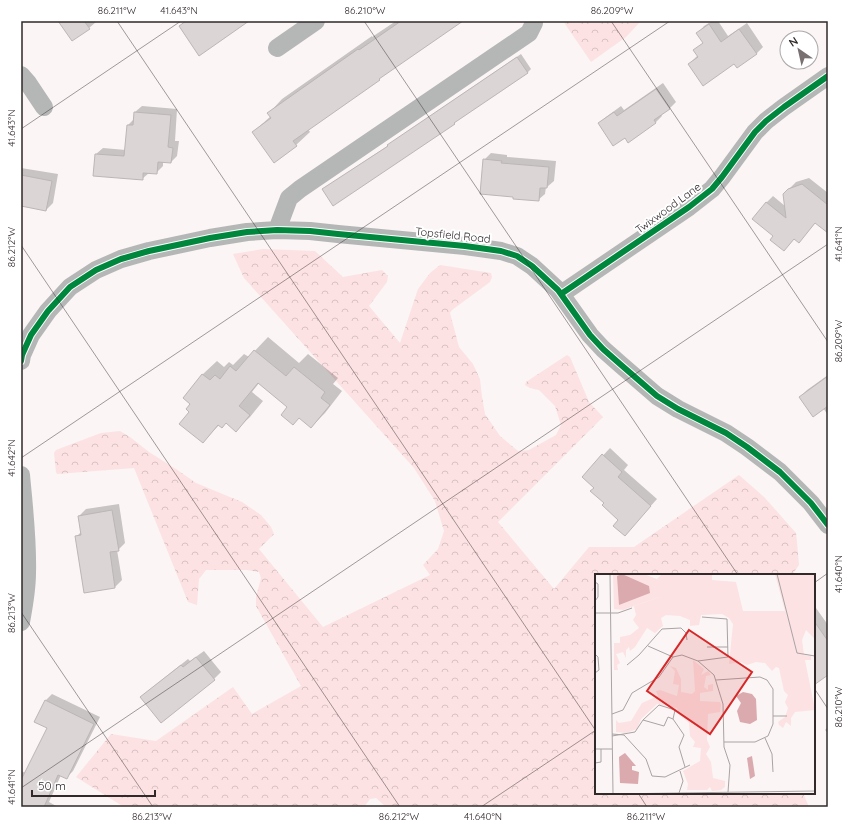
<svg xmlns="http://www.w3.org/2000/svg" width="849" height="828" font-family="Quicksand,sans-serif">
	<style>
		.forest { fill: url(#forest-crowns) }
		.shadow { fill: #0003 }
		.building { fill: #dbd5d5; stroke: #bcb6b6 }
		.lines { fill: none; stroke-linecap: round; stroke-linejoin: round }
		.minor { stroke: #b5b7b7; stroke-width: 18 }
		.cycleway-casing { stroke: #fff; stroke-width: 8 }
		.cycleway { stroke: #00873e; stroke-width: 6 }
		.ticks { fill: none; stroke: #31292a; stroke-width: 1; stroke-opacity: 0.45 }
		.labels { text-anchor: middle; stroke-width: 4; stroke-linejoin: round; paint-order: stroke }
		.street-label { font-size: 11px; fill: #31292a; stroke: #fff }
		.inset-road { fill: none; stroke: #aaa3a4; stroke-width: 1 }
		.view { fill: #d62828; fill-opacity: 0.15; stroke: #d62828; stroke-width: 2 }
		.inset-edge { fill: none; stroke: #31292a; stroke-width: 2 }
		.neatline { fill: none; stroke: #31292a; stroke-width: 1.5 }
		.ticks-label { font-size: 10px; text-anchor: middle; fill: #31292a }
	</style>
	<defs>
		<pattern id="forest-crowns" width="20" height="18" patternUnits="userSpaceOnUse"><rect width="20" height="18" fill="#fce2e3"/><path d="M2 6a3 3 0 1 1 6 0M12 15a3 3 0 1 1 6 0" fill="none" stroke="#d8c2c3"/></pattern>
	</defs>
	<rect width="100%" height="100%" fill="#fbf5f5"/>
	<!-- forest -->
	<path class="forest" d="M563 21H641L626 37 591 62Z
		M263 249 315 251 343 277 382 270 388 276 387 282 369 306 400 343 418 289 430 273 440 265 491 273 492 277 490 282 452 310 450 313 459 347 473 364 480 379 482 397 485 414 500 436 518 451 529 450 556 435 561 425 555 406 539 390 530 388 525 385 526 382 567 355 570 357 589 402 603 417 498 522 554 589 589 547H634L739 475 765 498 796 533 797 542 799 565 792 575H596V793H803L809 807H386L376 798 370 799 364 807H124L76 777 111 734 156 741 233 687 252 714 301 686 256 606V597L261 578 259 572 247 570H206L199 579 197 605 188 602 134 468 57 474 56 472 54 453 56 450 101 433 120 431 130 437 149 452 179 471 196 483 242 502 261 515 271 527 274 534 259 549 323 627 430 575 423 565 438 549 444 531 435 501 414 468 244 278 233 254Z"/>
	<!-- shadow -->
	<path class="shadow" d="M59 21H95L96 22 89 28Z
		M396 21H462L384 74 379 79 308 129 310 132 296 145 253 132 271 116 269 113 282 99 372 36V37Z
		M712 21H718L728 36 747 23 763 47 756 54 734 63 689 64 698 55 695 50 704 42 698 33 704 26Z
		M521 54 531 69 528 72 457 120 454 123 333 204 326 187 389 145 392 142Z
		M663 83 676 102 669 109 661 114 662 116 656 122 628 141 625 137 599 123 606 117 621 106 624 110Z
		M142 106 177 109 175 141H179L177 156 171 162H163V166L156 173H149L142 179 96 154 103 148 126 150 128 125 135 118V112Z
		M491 153 507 155V157L556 161 554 181 547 187H546L545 194 538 200 514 196 484 160Z
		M21 168 58 174 53 203 46 210 21 205Z
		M809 178 828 193V223L816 222 805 235 795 238 784 249 775 236 766 203 773 196 785 206 784 194 796 182Z
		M268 337 299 363 308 354 338 378 333 384 342 391 325 413 311 427 289 407 259 383 252 392 263 401 250 417 236 430 226 422 219 425 203 442 190 412 192 404 184 398 203 374 217 361 224 367 229 362 233 365 244 354 249 357Z
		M828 375V415L823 408 800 397 807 390Z
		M610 448 628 465 624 470 657 499 631 528 620 520 605 503 595 488 583 477Z
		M119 504 125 543 118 550H117L122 580 115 587 84 591 76 537 81 532 79 516 86 509Z
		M816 608 828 625V674L814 684V609Z
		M204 651 221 672 214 679 161 722 148 691 188 659 190 661Z
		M52 694 100 717 73 771 66 778 61 775 49 802 58 807H21V771L26 773 48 728 45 701Z
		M828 727V733L825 730Z"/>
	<!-- building -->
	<path class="building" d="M58 21H84L90 29 72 41Z
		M186 21H249L199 56 179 26Z
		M401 21H463L379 79 380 80 293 141 297 146 274 163 252 132 271 118 267 113 358 49 359 50Z
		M709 24 721 42 739 29 757 54 737 68 734 64 703 86 688 64 698 57 693 50 703 43 696 33Z
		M517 57 528 73 454 123 455 124 333 206 322 189 388 146 387 145Z
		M656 89 670 109 654 120 656 123 628 143 625 138 613 146 598 123 614 112 617 116Z
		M134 112 171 115 168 147 173 148 171 163 158 162 157 174 143 173V180L93 176 95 154 124 156 127 125H133Z
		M483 159 502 161 501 163 549 167 547 188H540L539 201 513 199V197L480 194Z
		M21 175 52 181 46 211 21 206Z
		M802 184 828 205V233L815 223 799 243 794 239 784 251 770 240 773 236 752 219 766 202 786 218 783 194 788 189Z
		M254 350 286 376 294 367 325 392 321 398 330 405 311 428 299 418 293 425 281 415 287 407 258 383 239 406 250 415 236 432 226 423 222 428 218 425 203 443 179 424 189 412 186 409 190 404 183 398 202 374 210 380 215 375 220 379 230 366 236 371Z
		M828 376V406L813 417 799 397Z
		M602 454 622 472 618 477 651 506 625 536 613 526 618 520 602 505 604 503 590 491 594 488 582 477Z
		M112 510 119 551 110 552 115 588 84 593 75 536 81 535 78 516Z
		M814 621 828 641V675L814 685Z
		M196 657 215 680 161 723 140 697 181 665 183 667Z
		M45 700 94 724 67 779 58 775 44 807H21V780L47 728 34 722Z"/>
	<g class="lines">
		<!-- minor -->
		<path class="minor" d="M277 48 316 21
			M21 75 28 83 44 107
			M277 230 289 198 300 189 529 33 534 23V21
			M561 294 689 207 712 189 722 177 755 132 766 121 784 107 828 76
			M21 361 22 355 31 335 48 311 70 287 96 270 121 259 149 251 210 238 247 232 277 230 310 231 338 234 465 246 501 251 517 256 532 266 558 290 590 335 603 349 620 364 657 396 678 409 726 433 747 447 780 472 811 503 828 525
			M21 475C24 508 28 540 27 573 27 590 24 606 21 622"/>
		<defs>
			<path id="cycleway" d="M561 294 689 207 712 189 722 177 755 132 766 121 784 107 828 76
				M21 361 22 355 31 335 48 311 70 287 96 270 121 259 149 251 210 238 247 232 277 230 310 231 338 234 465 246 501 251 517 256 532 266 558 290 590 335 603 349 620 364 657 396 678 409 726 433 747 447 780 472 811 503 828 525"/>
		</defs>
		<!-- cycleway casing -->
		<use href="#cycleway" class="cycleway-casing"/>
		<!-- cycleway -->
		<use href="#cycleway" class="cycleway"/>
	</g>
	<!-- ticks -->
	<path class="ticks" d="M117 21 596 731M364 21 738 575M611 21 828 342M21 129 181 21M21 245 400 807M21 458 670 21M814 583 828 573M21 612 153 807M814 688 828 709M21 788 828 244M638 793 647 807M481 807 596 730"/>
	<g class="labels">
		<!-- street labels -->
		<g class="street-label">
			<text transform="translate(668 208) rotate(-36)" y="4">Twixwood Lane</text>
			<text transform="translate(453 235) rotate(6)" y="4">Topsfield Road</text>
		</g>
	</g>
	<!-- overview -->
	<g transform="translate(595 574)">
		<rect width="220" height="220" fill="#fbf5f5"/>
		<path d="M18 0H49L64 6V23L28 36 19 35Z" fill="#fce2e3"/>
		<path d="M67 0H117V6L141 8 148 37H190L180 0H220V65L211 56 207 66 209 81 216 82V86H210L220 136 200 138 196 144V152L191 148 188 154 184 151 183 148 190 143 193 134 190 128 193 121 189 117 184 94 181 93 177 97 170 89 161 88 152 91 146 88 134 90 138 50 134 44 127 40 106 41 104 51 95 52V46L85 42 71 41 66 44 68 52 60 59 52 54 40 73 35 77 34 73 31 76V84L28 78 21 80 25 89 22 91 23 96H19V69H25V63L35 61 44 54 38 46 41 41 39 32 64 23V6L62 5ZM98 86 109 95 106 101 113 97 116 101 111 102 109 113 113 116V111L118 110V117L105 119V127L125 128 126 131 125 138 113 140 112 166 115 173 111 180 116 188 118 204 130 207V213L126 216 117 217 115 213 112 216H92L93 210 88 197 105 187 106 174 98 173 100 168 95 162 94 149 84 140 82 134 62 130 46 145 42 155 31 159 21 158V146L24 149 36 147 47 129 63 122 61 117 65 116 82 122 84 111 78 110 80 97 75 92 81 94 86 105V118L97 120 100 117Z" fill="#fce2e3"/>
		<path d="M27 0 54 12 55 19 24 31 22 2ZM148 118 157 120 161 125 162 146 155 150 145 148 142 137 146 129 141 122ZM30 179 41 192H37V196L44 198 43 210 25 209 24 183ZM157 182 160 202 155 205 152 184Z" fill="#daaaae"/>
		<path class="inset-road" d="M15 0 18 220M182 0 202 79 220 82M0 8 3 10V23L0 27M0 39H23L37 34M53 72 78 83M112 73H133M0 80 3 83 4 96 0 99M103 87 133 83 132 45 107 43M32 91 44 81 67 55 86 54 91 59 92 66M121 106 165 103 172 106 178 115V150L173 162 160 168H129M17 140 28 136 37 119 64 103 78 83 87 81 103 87 119 101 128 130 129 173 135 191 133 218M178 142H192M48 146 64 131 80 136 78 145M17 160 29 161 51 185 57 202 70 203 95 191M17 162 40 158 48 146 69 152 73 143 78 145 89 161 84 173 90 193M170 164 177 180 178 198M0 175H17M0 189 6 188V175M84 219 88 207 85 197M15 220 220 217"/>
		<path class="view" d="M94 56 157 98 115 160 52 117Z"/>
		<rect width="220" height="220" class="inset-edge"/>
	</g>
	<!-- border -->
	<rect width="849" height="828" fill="none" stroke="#ffffff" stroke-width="44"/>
	<!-- north arrow -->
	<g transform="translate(799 50) rotate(326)"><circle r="19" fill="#ffffff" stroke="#ada9aa"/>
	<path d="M0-3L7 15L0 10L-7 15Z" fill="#787071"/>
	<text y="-6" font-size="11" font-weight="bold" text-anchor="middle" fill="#31292a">N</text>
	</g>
	<!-- scale -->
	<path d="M32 790v6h123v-6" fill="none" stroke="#31292a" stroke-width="2"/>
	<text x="38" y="790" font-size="12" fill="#31292a" stroke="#ffffff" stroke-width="3" paint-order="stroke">50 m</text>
	<rect x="22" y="22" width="805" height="784" class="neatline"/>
	<g class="ticks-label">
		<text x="117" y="14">86.211°W</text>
		<text x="179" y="14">41.643°N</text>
		<text x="365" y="14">86.210°W</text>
		<text x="612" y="14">86.209°W</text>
		<text transform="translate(11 128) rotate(-90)" y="4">41.643°N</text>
		<text transform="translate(838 244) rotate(-90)" y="4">41.641°N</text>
		<text transform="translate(11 247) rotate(-90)" y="4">86.212°W</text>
		<text transform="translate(838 341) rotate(-90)" y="4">86.209°W</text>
		<text transform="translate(11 458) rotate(-90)" y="4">41.642°N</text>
		<text transform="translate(838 574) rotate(-90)" y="4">41.640°N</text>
		<text transform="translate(11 613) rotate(-90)" y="4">86.213°W</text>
		<text transform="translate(838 707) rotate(-90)" y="4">86.210°W</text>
		<text transform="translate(11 787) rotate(-90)" y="4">41.641°N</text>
		<text x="152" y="820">86.213°W</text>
		<text x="399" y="820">86.212°W</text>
		<text x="483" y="820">41.640°N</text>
		<text x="646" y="820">86.211°W</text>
	</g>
</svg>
